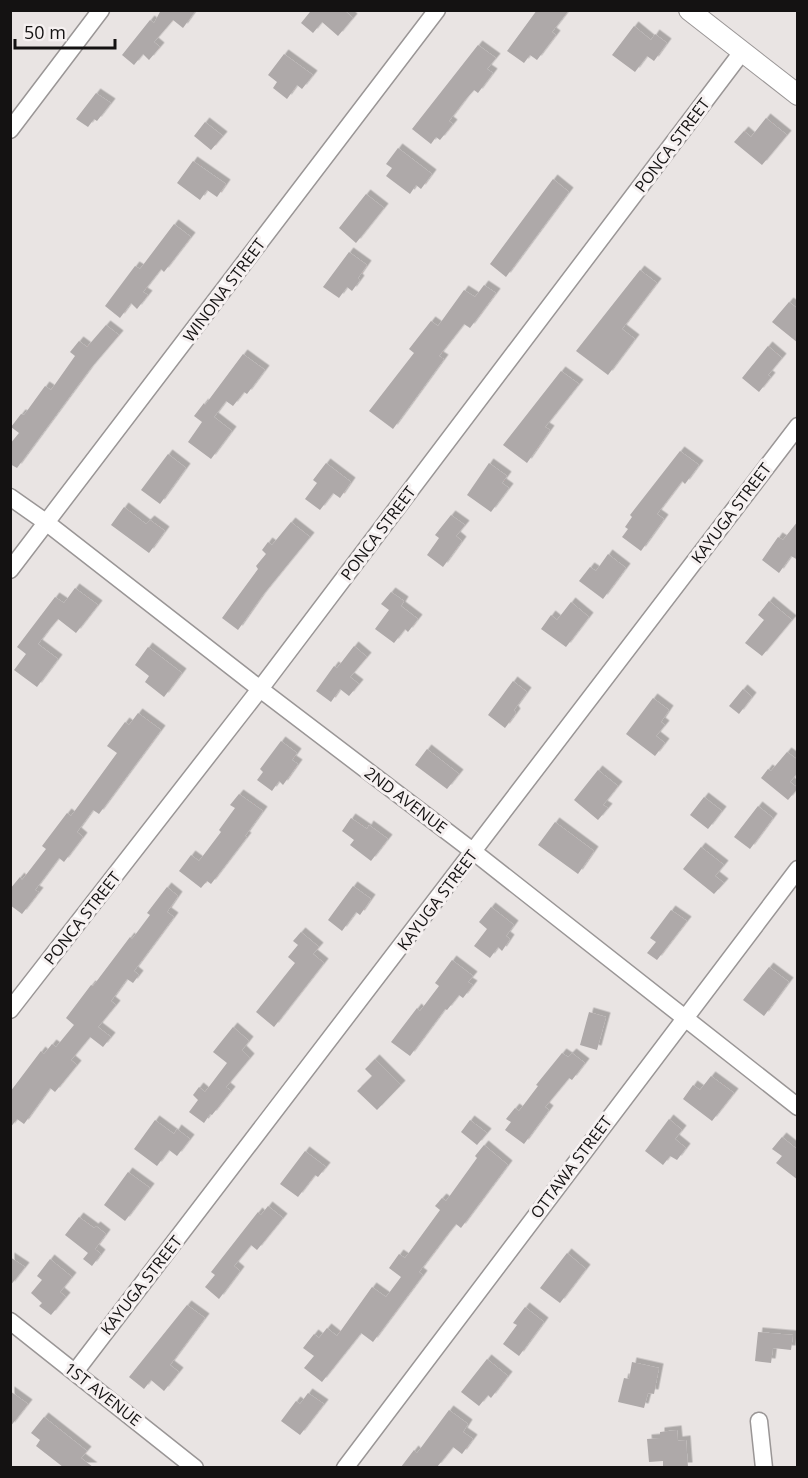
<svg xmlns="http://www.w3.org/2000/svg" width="808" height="1478" font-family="'Open Sans',sans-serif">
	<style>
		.building { fill: #aea9a9; filter: url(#shadow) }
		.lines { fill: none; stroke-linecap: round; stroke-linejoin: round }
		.minor-casing { stroke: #9a9696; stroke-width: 19 }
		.tertiary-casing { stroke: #9a9696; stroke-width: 22 }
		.minor { stroke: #fff; stroke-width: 16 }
		.tertiary { stroke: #fff; stroke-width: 20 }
		.labels { text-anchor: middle; stroke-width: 6; stroke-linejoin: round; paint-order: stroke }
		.street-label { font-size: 16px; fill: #141212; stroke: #f6f1f1 }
	</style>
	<defs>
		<filter id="shadow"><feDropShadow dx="4.5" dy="-4.5" stdDeviation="0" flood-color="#0004"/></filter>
	</defs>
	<rect width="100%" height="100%" fill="#e9e4e3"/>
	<!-- building -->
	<path class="building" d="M161 10H196L183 28 173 20 154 42 160 47 149 60 143 54 134 65 122 55 150 20 154 23Z
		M308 10H344L353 18 338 36 322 22 313 33 301 23 310 12Z
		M537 10H569L552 32 556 35 537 60 530 55 524 63 507 51Z
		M634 26 651 40 655 34 667 43 654 61 647 56 635 72 612 55Z
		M478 45 496 58 487 69 493 73 478 93 474 90 465 100 449 121 453 124 440 140 436 137 431 144 412 129Z
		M284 54 313 75 302 89 297 85 287 99 273 88 277 82 268 75Z
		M96 93 111 103 97 121 94 119 88 127 76 119Z
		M766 118 787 135 762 165 734 142 744 131 751 137Z
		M205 122 223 136 211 150 194 136Z
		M398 148 432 174 421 189 416 185 410 194 386 176 392 168 386 164Z
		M193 161 226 184 217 197 207 190 200 200 177 183Z
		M553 179 569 192 506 277 490 264Z
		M366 194 384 208 356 243 339 228Z
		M174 224 191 237 164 272 161 269 143 292 148 295 137 309 131 303 120 318 105 306 135 266 140 269Z
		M349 252 367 265 358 278 360 280 352 291 347 287 339 298 323 287Z
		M640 270 657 283 622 329 635 339 608 375 576 351Z
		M484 285 496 293 470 328 464 324 439 356 444 359 393 429 369 411 414 353 409 349 431 321 438 326 464 290 475 297Z
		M789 302 798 309V343L772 322Z
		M106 325 119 335 90 369 17 468 10 464V444L19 433 11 427 21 414 24 415 45 386 51 390 75 356 70 352 79 341 87 347Z
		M768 346 782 358 768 375 771 377 759 392 742 378Z
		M243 354 265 370 247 394 244 392 233 406 226 401 214 417 232 431 211 459 188 442 202 422 194 416 204 403 205 405Z
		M561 371 579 384 545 427 550 430 527 463 503 445Z
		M680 451 699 465 685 484 682 481 657 514 664 519 641 551 622 537 628 529 625 527 632 517 630 515Z
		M168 454 186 468 160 504 141 490Z
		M326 463 351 482 340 498 333 493 320 510 305 499 317 483 313 480Z
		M489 463 507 476 502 483 509 488 491 512 467 495Z
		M124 507 146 524 150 520 165 531 149 553 111 525Z
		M451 515 465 525 456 536 462 541 443 567 427 555 439 538 435 535Z
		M798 521V560L791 556 779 573 762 560 778 537 783 540Z
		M291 522 310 537 262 596 238 630 222 618 258 569 256 566 266 554 262 550 268 542 272 545Z
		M608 554 626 568 603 599 579 581 590 567 596 571Z
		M75 588 98 605 76 633 58 619 47 632 38 644 58 659 37 687 14 670 26 654 17 647 55 597 64 603Z
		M391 592 404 601 401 606 418 619 408 632 405 629 394 643 375 629 389 610 381 604Z
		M769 601 792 620 762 656 745 643 764 620 758 615Z
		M571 602 589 617 566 647 541 629 551 615 557 620Z
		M354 646 367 657 350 677 359 684 349 696 340 689 331 702 316 691 334 666 337 668Z
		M148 647 182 673 164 697 145 682 149 676 135 665Z
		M513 681 527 692 514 710 516 713 505 728 488 715Z
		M743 689 752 697 739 714 729 706Z
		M653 698 669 710 661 722 665 725 656 736 665 743 655 756 626 734Z
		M138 713 161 730 99 814 93 810 77 832 83 837 64 862 59 858 35 890 39 892 22 914 10 905V889L20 877 22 880 46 849 42 846 67 813 71 816 117 753 107 746 125 722 129 725Z
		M281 741 297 753 292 760 298 764 283 785 279 781 272 791 257 780 263 772 260 769Z
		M427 749 459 774 447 789 415 765Z
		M787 752 798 760V772L790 782 798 788 788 800 761 778 768 769 771 771Z
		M598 770 618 786 603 805 608 808 598 820 574 800Z
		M239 794 263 811 245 836 247 837 211 884 207 881 201 888 179 871 191 855 199 861 221 832 219 830 235 808 230 805Z
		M704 797 722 811 708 829 690 815Z
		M758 806 773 818 750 849 734 837Z
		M351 818 367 829 369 825 388 839 371 861 350 845 354 840 342 831Z
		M555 822 594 851 578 874 538 845Z
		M701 847 724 865 715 876 724 883 714 894 683 869Z
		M353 886 371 899 360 915 356 912 342 931 328 920Z
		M167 887 178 896 167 912 174 917 134 971 139 975 133 983 127 979 111 1001 116 1005 98 1027 111 1037 103 1047 90 1037 71 1060 77 1065 55 1092 50 1088 24 1124 17 1119 10 1128V1092L41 1051 44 1054 52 1044 56 1047 74 1025 66 1018 91 985 93 986 130 937 132 939 150 915 147 913Z
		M491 907 514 925 506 936 510 939 502 951 498 947 490 958 474 946 487 929 479 922Z
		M671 910 687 921 657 960 647 953 656 942 650 938Z
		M301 932 319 947 313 954 324 963 274 1027 256 1012 295 963 288 957 298 945 293 941Z
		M452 960 473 976 468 982 473 985 463 998 459 995 447 1010 445 1009 410 1056 391 1042 417 1008 420 1011 439 986 435 983Z
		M769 967 789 982 764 1016 743 1000Z
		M589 1012 606 1017 597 1050 580 1045Z
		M233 1027 249 1041 242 1050 250 1058 226 1087 231 1091 212 1115 210 1114 204 1123 189 1112 198 1100 193 1095 199 1087 205 1092 227 1063 213 1052Z
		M562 1053 568 1057 572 1053 585 1063 572 1080 569 1078 545 1107 549 1110 524 1144 505 1130 511 1122 506 1119 515 1108 519 1111 538 1086 536 1085Z
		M375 1059 401 1085 377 1110 357 1091 372 1076 365 1069Z
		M711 1076 734 1093 712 1121 683 1099 693 1085 700 1090Z
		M669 1119 682 1130 675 1139 686 1148 677 1160 670 1156 663 1165 645 1151Z
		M155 1120 174 1134 177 1129 190 1139 177 1156 169 1150 157 1166 134 1149Z
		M470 1120 487 1133 477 1145 461 1132Z
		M782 1137 798 1150V1180L776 1163 782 1156 772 1149Z
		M484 1145 508 1165 461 1228 456 1224 447 1235 419 1272 423 1275 373 1342 361 1333 322 1382 304 1368 314 1356 303 1348 314 1334 319 1338 327 1328 337 1336 372 1287 386 1297 401 1277 389 1268 399 1254 405 1258 440 1210 435 1206 442 1198 446 1201 477 1158 475 1156Z
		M305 1151 326 1167 318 1177 315 1175 298 1197 280 1184Z
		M128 1172 150 1188 125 1221 104 1205Z
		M268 1206 283 1218 257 1250 251 1245 234 1266 240 1271 219 1299 205 1287 215 1275 211 1272 258 1212 261 1215Z
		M79 1217 94 1228 96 1226 106 1234 95 1249 101 1254 92 1266 83 1259 88 1253 65 1235Z
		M567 1253 586 1269 560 1303 540 1288Z
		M10 1257 25 1267 10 1286Z
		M50 1259 72 1277 60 1292 66 1297 51 1315 39 1306 42 1303 31 1293 42 1280 37 1276Z
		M187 1305 205 1318 170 1365 179 1372 164 1391 151 1380 144 1389 129 1377Z
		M525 1307 544 1322 519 1356 503 1344 517 1325 513 1323Z
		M758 1332 793 1335 791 1350 773 1348 771 1363 755 1361Z
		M487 1359 508 1376 491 1398 488 1395 479 1406 461 1392Z
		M632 1362 659 1368 654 1394 648 1393 644 1408 618 1402 624 1378 629 1379Z
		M10 1391 28 1404 10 1427Z
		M308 1393 324 1404 300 1435 281 1421 296 1401 300 1404Z
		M449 1410 468 1424 463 1432 473 1439 462 1454 453 1447 437 1467H401L414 1450 417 1453Z
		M44 1417 87 1451 81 1458 93 1467H63L36 1446 40 1440 31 1433Z
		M677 1430 678 1441 686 1440 688 1467H663V1461L649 1462 647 1439 660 1438V1432Z"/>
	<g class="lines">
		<defs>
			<path id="minor" d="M10 130 101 10
				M10 497 47 523 260 689 474 852 798 1107
				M10 570 437 10
				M10 1010 260 689 742 52
				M10 1321 195 1468
				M75 1372 798 426
				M759 1421 764 1468
				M345 1468 798 869"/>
			<path id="tertiary" d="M689 10 798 95"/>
		</defs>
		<!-- minor casing -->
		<use href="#minor" class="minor-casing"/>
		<!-- tertiary casing -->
		<use href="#tertiary" class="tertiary-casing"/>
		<!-- minor -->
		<use href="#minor" class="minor"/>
		<!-- tertiary -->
		<use href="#tertiary" class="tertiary"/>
	</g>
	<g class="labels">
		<!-- street labels -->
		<g class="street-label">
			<text transform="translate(672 145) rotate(-53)" y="6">PONCA STREET</text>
			<text transform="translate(224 290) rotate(-53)" y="6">WINONA STREET</text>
			<text transform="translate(731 513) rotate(-53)" y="6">KAYUGA STREET</text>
			<text transform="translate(378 533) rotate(-53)" y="6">PONCA STREET</text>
			<text transform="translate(406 800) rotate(37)" y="6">2ND AVENUE</text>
			<text transform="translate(437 900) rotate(-53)" y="6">KAYUGA STREET</text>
			<text transform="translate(82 918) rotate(-52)" y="6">PONCA STREET</text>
			<text transform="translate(571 1167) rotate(-53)" y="6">OTTAWA STREET</text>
			<text transform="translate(141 1285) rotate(-52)" y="6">KAYUGA STREET</text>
			<text transform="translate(103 1394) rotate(38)" y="6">1ST AVENUE</text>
		</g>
	</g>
	<!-- border -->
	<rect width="808" height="1478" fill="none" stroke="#141212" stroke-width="24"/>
	<!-- scale -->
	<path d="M15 39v9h100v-9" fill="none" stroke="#141212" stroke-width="3"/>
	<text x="24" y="39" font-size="18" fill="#141212" stroke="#f6f1f1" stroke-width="4.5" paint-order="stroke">50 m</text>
</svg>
